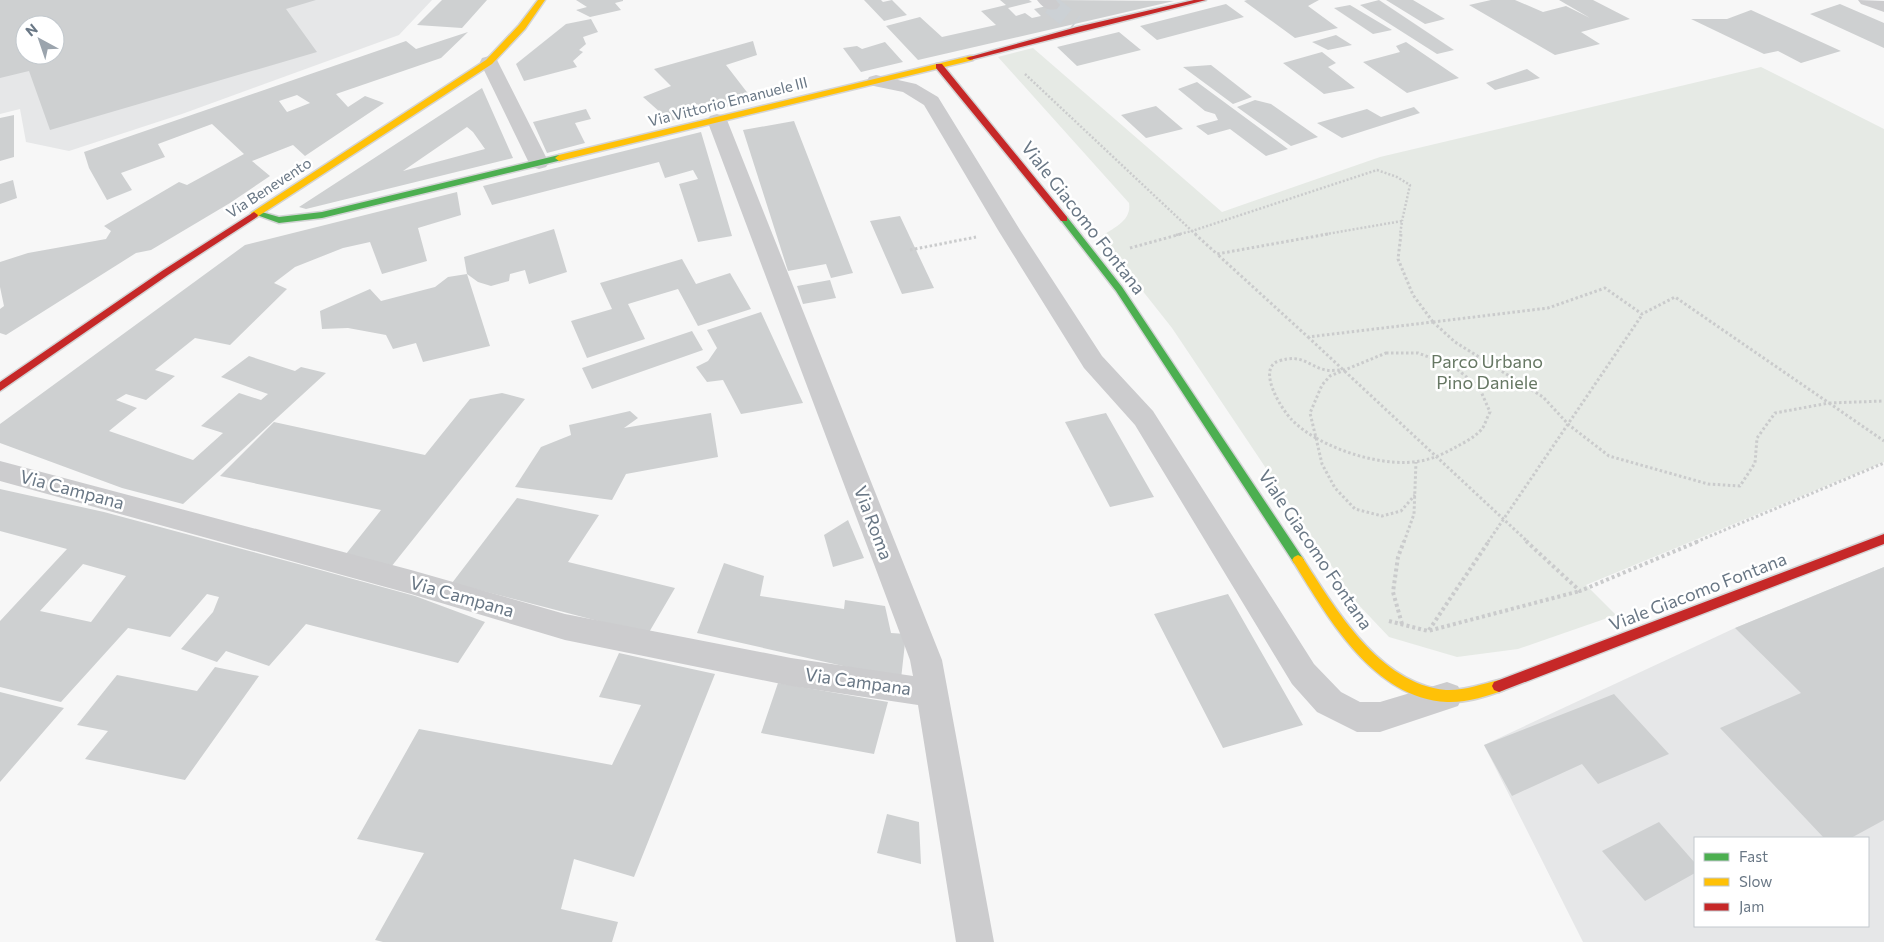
<svg xmlns="http://www.w3.org/2000/svg" width="1884" height="942" font-family="Commissioner,sans-serif">
	<style>
		.built { fill: #e6e7e8; fill-rule: evenodd }
		.green { fill: #e6eae5 }
		.building { fill: #ced0d1; fill-rule: evenodd }
		.lines { fill: none; stroke-linecap: round; stroke-linejoin: round }
		.street-tunnel { stroke: #ccd1d5; stroke-width: 19; stroke-dasharray: 19 10; stroke-linecap: butt }
		.fast-casing { stroke: #d3d4d5; stroke-width: 3 }
		.slow-casing { stroke: #d3d4d5; stroke-width: 3 }
		.jam-casing { stroke: #d3d4d5; stroke-width: 3 }
		.path-far2 { stroke: #cacbcc; stroke-width: 2.5; stroke-dasharray: 2 2; stroke-linecap: butt }
		.path-far1 { stroke: #cacbcc; stroke-width: 3; stroke-dasharray: 2.5 2.5; stroke-linecap: butt }
		.path { stroke: #cacbcc; stroke-width: 4; stroke-dasharray: 3 3; stroke-linecap: butt }
		.street { fill: #ccccce; fill-rule: evenodd }
		.fast { fill: #4caf50; fill-rule: evenodd }
		.slow { fill: #ffc107; fill-rule: evenodd }
		.jam { fill: #c62828; fill-rule: evenodd }
		.labels { text-anchor: middle; stroke-width: 5; stroke-linejoin: round; paint-order: stroke }
		.far-street-label { font-size: 15px; fill: #697785; stroke: #fff }
		.street-label { font-size: 18px; fill: #697785; stroke: #fff }
		.park-label { font-size: 18px; fill: #667763; stroke: #fff }
	</style>
	<rect width="100%" height="100%" fill="#f7f7f7"/>
	<!-- built -->
	<path class="built" d="M0 0H432L399 35 182 114 69 151 26 142 20 109 0 114ZM25 25H55V55H25Z
		M1884 567V942H1583L1484 745 1735 628ZM1695 838H1868V926H1695Z"/>
	<!-- green -->
	<path class="green" d="M1033 48 1222 212 1380 157 1761 67 1884 129V462L1586 585 1616 615 1518 649 1457 657 1389 637 1355 601 1172 328 1100 237C1113 228 1132 221 1129 203L998 57Z"/>
	<!-- building -->
	<path class="building" d="M0 0H316L286 9 317 52 50 130 29 71 0 78ZM25 25H55V55H25Z
		M442 0H487L462 28 417 25Z
		M576 0H623V1L615 3 621 10 590 17 576 10 587 7Z
		M864 0H881L883 2 892 0 907 15 884 21Z
		M1000 0H1029L1032 2 1008 8 1016 16 1025 13 1032 18 1041 16 1034 9 1055 4 1052 0 1174 1 918 60 886 26 920 17 942 37 996 25 981 11 1006 5Z
		M1247 0H1319L1308 6 1338 28 1295 38 1244 1Z
		M1379 0 1454 50 1437 54 1360 5Z
		M1386 0H1413L1445 19 1425 24Z
		M1491 0H1515L1543 12 1566 6 1590 18 1559 0H1593L1630 19 1581 32 1600 44 1555 55 1469 5Z
		M1226 4 1244 17 1157 40 1140 26Z
		M1840 4 1884 23V48L1810 14Z
		M1350 5 1392 30 1373 34 1334 8Z
		M1751 10 1841 51 1801 63 1778 51 1764 54 1691 19H1727Z
		M591 19 598 32 583 37 586 44 579 50 583 52 573 61 577 67 524 81 516 64 566 24Z
		M468 32 441 58 336 94 348 107 365 96 384 103 305 156 293 145 252 161 270 176 230 203 151 250 136 253 6 335 0 333V309L4 306 0 287V262L28 253 106 239 111 231 104 226 179 182 187 185 244 154 212 124 158 144 165 157 121 173 132 190 107 200 89 168 84 152 406 41 416 49ZM297 95 310 103 287 112 279 101Z
		M1119 32 1141 50 1077 66 1057 47Z
		M1336 35 1352 45 1328 50 1312 42Z
		M753 41 757 55 726 65 753 100 670 121 643 97 671 86 654 69Z
		M885 42 903 62 861 72 843 48 857 46 862 49Z
		M1406 42 1459 78 1407 93 1363 62 1400 52 1396 46Z
		M1322 52 1336 63 1328 67 1355 88 1324 94 1283 63Z
		M1211 65 1252 97 1233 104 1183 67Z
		M1527 69 1540 78 1495 90 1486 83Z
		M1197 82 1288 149 1266 156 1230 129 1208 135 1196 126 1218 120 1215 114 1205 111 1178 89Z
		M482 88 513 158 306 209 299 207ZM467 127 473 132 485 149 403 171Z
		M1255 100 1271 104 1318 137 1291 146 1237 107Z
		M1156 106 1183 129 1146 138 1121 115Z
		M1414 107 1420 113 1342 138 1317 123 1367 109 1381 117Z
		M586 109 591 119 575 123 585 143 547 153 533 122Z
		M14 115V157L0 161V118Z
		M794 121 853 273 831 278 826 264 788 271 743 130Z
		M701 132 732 236 698 242 679 184 698 179 693 170 665 178 659 162 492 205 483 186Z
		M13 180 17 198 0 204V184Z
		M457 192 461 215 418 228 427 261 382 274 370 242 343 248 295 267 274 283 287 289 230 345 195 338 155 370 175 376 146 400 126 394 116 400 137 408 109 431 193 460 223 433 201 426 239 393 261 400 268 394 221 377 249 356 295 371 301 367 326 373 183 504 122 488 0 443V424L245 245Z
		M900 216 934 288 902 294 870 221Z
		M554 229 567 272 529 284 525 270 510 274 509 281 491 286 478 282 467 274 490 346 423 362 416 343 393 349 386 335 348 328 322 329 320 311 370 289 381 301 435 287 448 277 467 274 464 257Z
		M682 259 696 284 730 273 751 309 698 326 678 289 628 304 645 339 587 358 571 321 612 309 600 283Z
		M830 280 836 298 803 304 797 286Z
		M761 312 803 403 741 414 723 380 707 382 696 367 708 361 717 348 707 330Z
		M692 331 703 350 592 389 582 368Z
		M502 393 525 399 391 567 346 554 381 510 220 476 274 422 425 455 470 399Z
		M630 411 638 418 624 428 711 413 718 457 626 474 612 500 515 487 541 447 571 435 569 425Z
		M1106 413 1154 497 1110 507 1065 422Z
		M0 489 104 512 302 565 415 596 485 622 458 663 306 624 269 666 226 651 217 662 181 649 213 612 219 597 207 594 170 637 128 628 61 702 0 687V621L67 549 0 531ZM83 564 126 576 91 622 40 611Z
		M517 498 599 515 568 562 675 588 648 634 452 583Z
		M848 520 864 558 833 567 824 535Z
		M724 563 764 576 760 596 844 609 845 600 885 606 891 633 906 634 901 679 697 633Z
		M1884 567V820L1851 838H1824L1720 728 1801 693 1735 628Z
		M1228 594 1303 725 1223 748 1154 614Z
		M619 653 715 674 634 877 574 859 561 909 618 922 612 942H383L375 940 424 853 357 839 419 729 612 765 641 705 599 697Z
		M215 667 259 676 185 780 85 759 108 731 77 725 117 675 197 691Z
		M778 683 888 702 874 754 761 733Z
		M0 692 64 708 0 782Z
		M1614 694 1669 754 1598 784 1582 764 1512 796 1484 745Z
		M887 814 919 822 921 864 877 853Z
		M1659 822 1695 863V873L1645 901 1602 851Z"/>
	<g class="lines">
		<!-- street-tunnel -->
		<path class="street-tunnel" d="M1051 5 1075 24"/>
		<defs>
			<path id="fast" d="M559 155 562 156V160L322 218 279 223 254 214 258 211 279 217 322 212Z
				M1064 216 1067 217 1122 287 1304 560 1302 563 1298 565 1294 563 1116 291 1060 219Z"/>
			<path id="slow" d="M538 0H545L525 29 492 64 257 217H251V213L486 60 519 25Z
				M970 56H973V60L559 161 555 158 559 155Z
				M1298 555 1302 557C1335 608 1379 684 1446 690 1463 691 1482 684 1499 680L1504 682 1506 686 1504 690C1488 696 1465 703 1447 702 1373 698 1329 619 1294 563L1292 560 1294 557Z"/>
			<path id="jam" d="M1194 0H1206L970 60 966 58 1077 27Z
				M936 64H942L1067 217V221H1061L936 68Z
				M254 212 258 215 257 217 168 275 0 391V382L162 271Z
				M1884 534V544L1499 692 1494 690 1492 686 1494 682Z"/>
		</defs>
		<!-- fast casing -->
		<use href="#fast" class="fast-casing"/>
		<!-- slow casing -->
		<use href="#slow" class="slow-casing"/>
		<!-- jam casing -->
		<use href="#jam" class="jam-casing"/>
		<!-- path-far2 -->
		<path class="path-far2" d="M1025 74 1192 231 1377 170 1397 177 1410 185 1402 221
			M1176 235 1192 231 1197 235
			M1321 235 1402 221 1400 235"/>
		<!-- path-far1 -->
		<path class="path-far1" d="M1195 234 1217 254
			M1328 234 1217 254 1308 337 1433 322
			M1401 234 1398 259 1413 295 1433 322
			M1130 248 1181 234
			M910 250 976 237
			M1433 322 1455 342 1543 397 1569 425 1609 456 1708 484 1740 486 1755 463 1757 438 1775 413 1829 403
			M1433 322 1548 308 1605 288 1642 314 1675 297 1829 403
			M1308 337 1528 542
			M1386 353H1418L1453 366 1479 387 1490 412C1487 417 1485 425 1482 429 1475 437 1465 442 1456 447 1445 453 1433 459 1420 461 1388 467 1344 454 1316 438L1310 413 1322 385 1330 376Z
			M1829 403 1884 441
			M1829 403 1884 401
			M1316 438 1322 464 1335 488 1355 509 1382 516 1401 511 1415 495
			M1316 438C1307 433 1299 427 1292 420 1281 409 1256 368 1279 361 1303 353 1309 367 1326 370 1331 371 1337 370 1342 370
			M1404 542 1414 514 1416 462
			M1488 542 1642 315
			M1696 542 1884 463"/>
		<!-- path -->
		<path class="path" d="M1526 541 1580 591 1699 541
			M1389 621 1428 631 1580 591
			M1402 624 1393 592 1398 557 1404 541
			M1429 630 1489 541"/>
		<!-- street -->
		<path class="street" d="M1037 0H1056L1060 5 1057 9C1048 11 1043 8 1037 0Z
			M1858 0 1884 1V12L1861 4Z
			M489 56 496 58 498 62 549 163 546 167 539 169 532 167 529 163 480 62 482 58Z
			M876 75 916 84 938 97 1020 230 1102 356 1153 411 1314 664 1341 692 1360 702H1380L1447 682 1458 686 1463 696 1458 706 1380 732H1357L1317 712 1292 684 1135 425 1084 368 998 230 924 105 903 92 869 85 867 81 869 77Z
			M717 114 724 116 727 120 942 660 994 942H956L918 705 791 686 565 640 411 594 0 481V461L411 570 565 614 791 658 913 676 910 660 707 120 710 116Z"/>
		<!-- fast -->
		<use href="#fast" class="fast"/>
		<!-- slow -->
		<use href="#slow" class="slow"/>
		<!-- jam -->
		<use href="#jam" class="jam"/>
	</g>
	<g class="labels">
		<!-- far-street labels -->
		<g class="far-street-label">
			<text transform="translate(728 102) rotate(-14)" y="5">Via Vittorio Emanuele III</text>
			<text transform="translate(269 188) rotate(-33)" y="5">Via Benevento</text>
		</g>
		<!-- street labels -->
		<g class="street-label">
			<text transform="translate(1083 218) rotate(52)" y="6">Viale Giacomo Fontana</text>
			<text transform="translate(72 490) rotate(15)" y="6">Via Campana</text>
			<text transform="translate(873 523) rotate(69)" y="6">Via Roma</text>
			<text transform="translate(1315 550) rotate(56)" y="6">Viale Giacomo Fontana</text>
			<text transform="translate(1698 592) rotate(-21)" y="6">Viale Giacomo Fontana</text>
			<text transform="translate(462 597) rotate(16)" y="6">Via Campana</text>
			<text transform="translate(858 682) rotate(8)" y="6">Via Campana</text>
		</g>
		<!-- park labels -->
		<g class="park-label">
			<text x="1487" y="368">Parco Urbano<tspan x="1487" dy="21">Pino Daniele</tspan></text>
		</g>
	</g>
	<!-- legend -->
	<rect x="1694" y="837" width="175" height="90" fill="#ffffff" stroke="#c3c9ce"/>
	<rect x="1704" y="853" width="25" height="8" fill="#4caf50" stroke="#c3c9ce"/>
	<text x="1739" y="862" font-size="15" fill="#697785">Fast</text>
	<rect x="1704" y="878" width="25" height="8" fill="#ffc107" stroke="#c3c9ce"/>
	<text x="1739" y="887" font-size="15" fill="#697785">Slow</text>
	<rect x="1704" y="903" width="25" height="8" fill="#c62828" stroke="#c3c9ce"/>
	<text x="1739" y="912" font-size="15" fill="#697785">Jam</text>
	<!-- north arrow -->
	<g transform="translate(40 40) rotate(320)"><circle r="24" fill="#ffffff" stroke="#c3c9ce"/>
	<path d="M0-4L9 19L0 12L-9 19Z" fill="#9ba4ad"/>
	<text y="-8" font-size="14" font-weight="bold" text-anchor="middle" fill="#697785">N</text>
	</g>
</svg>
